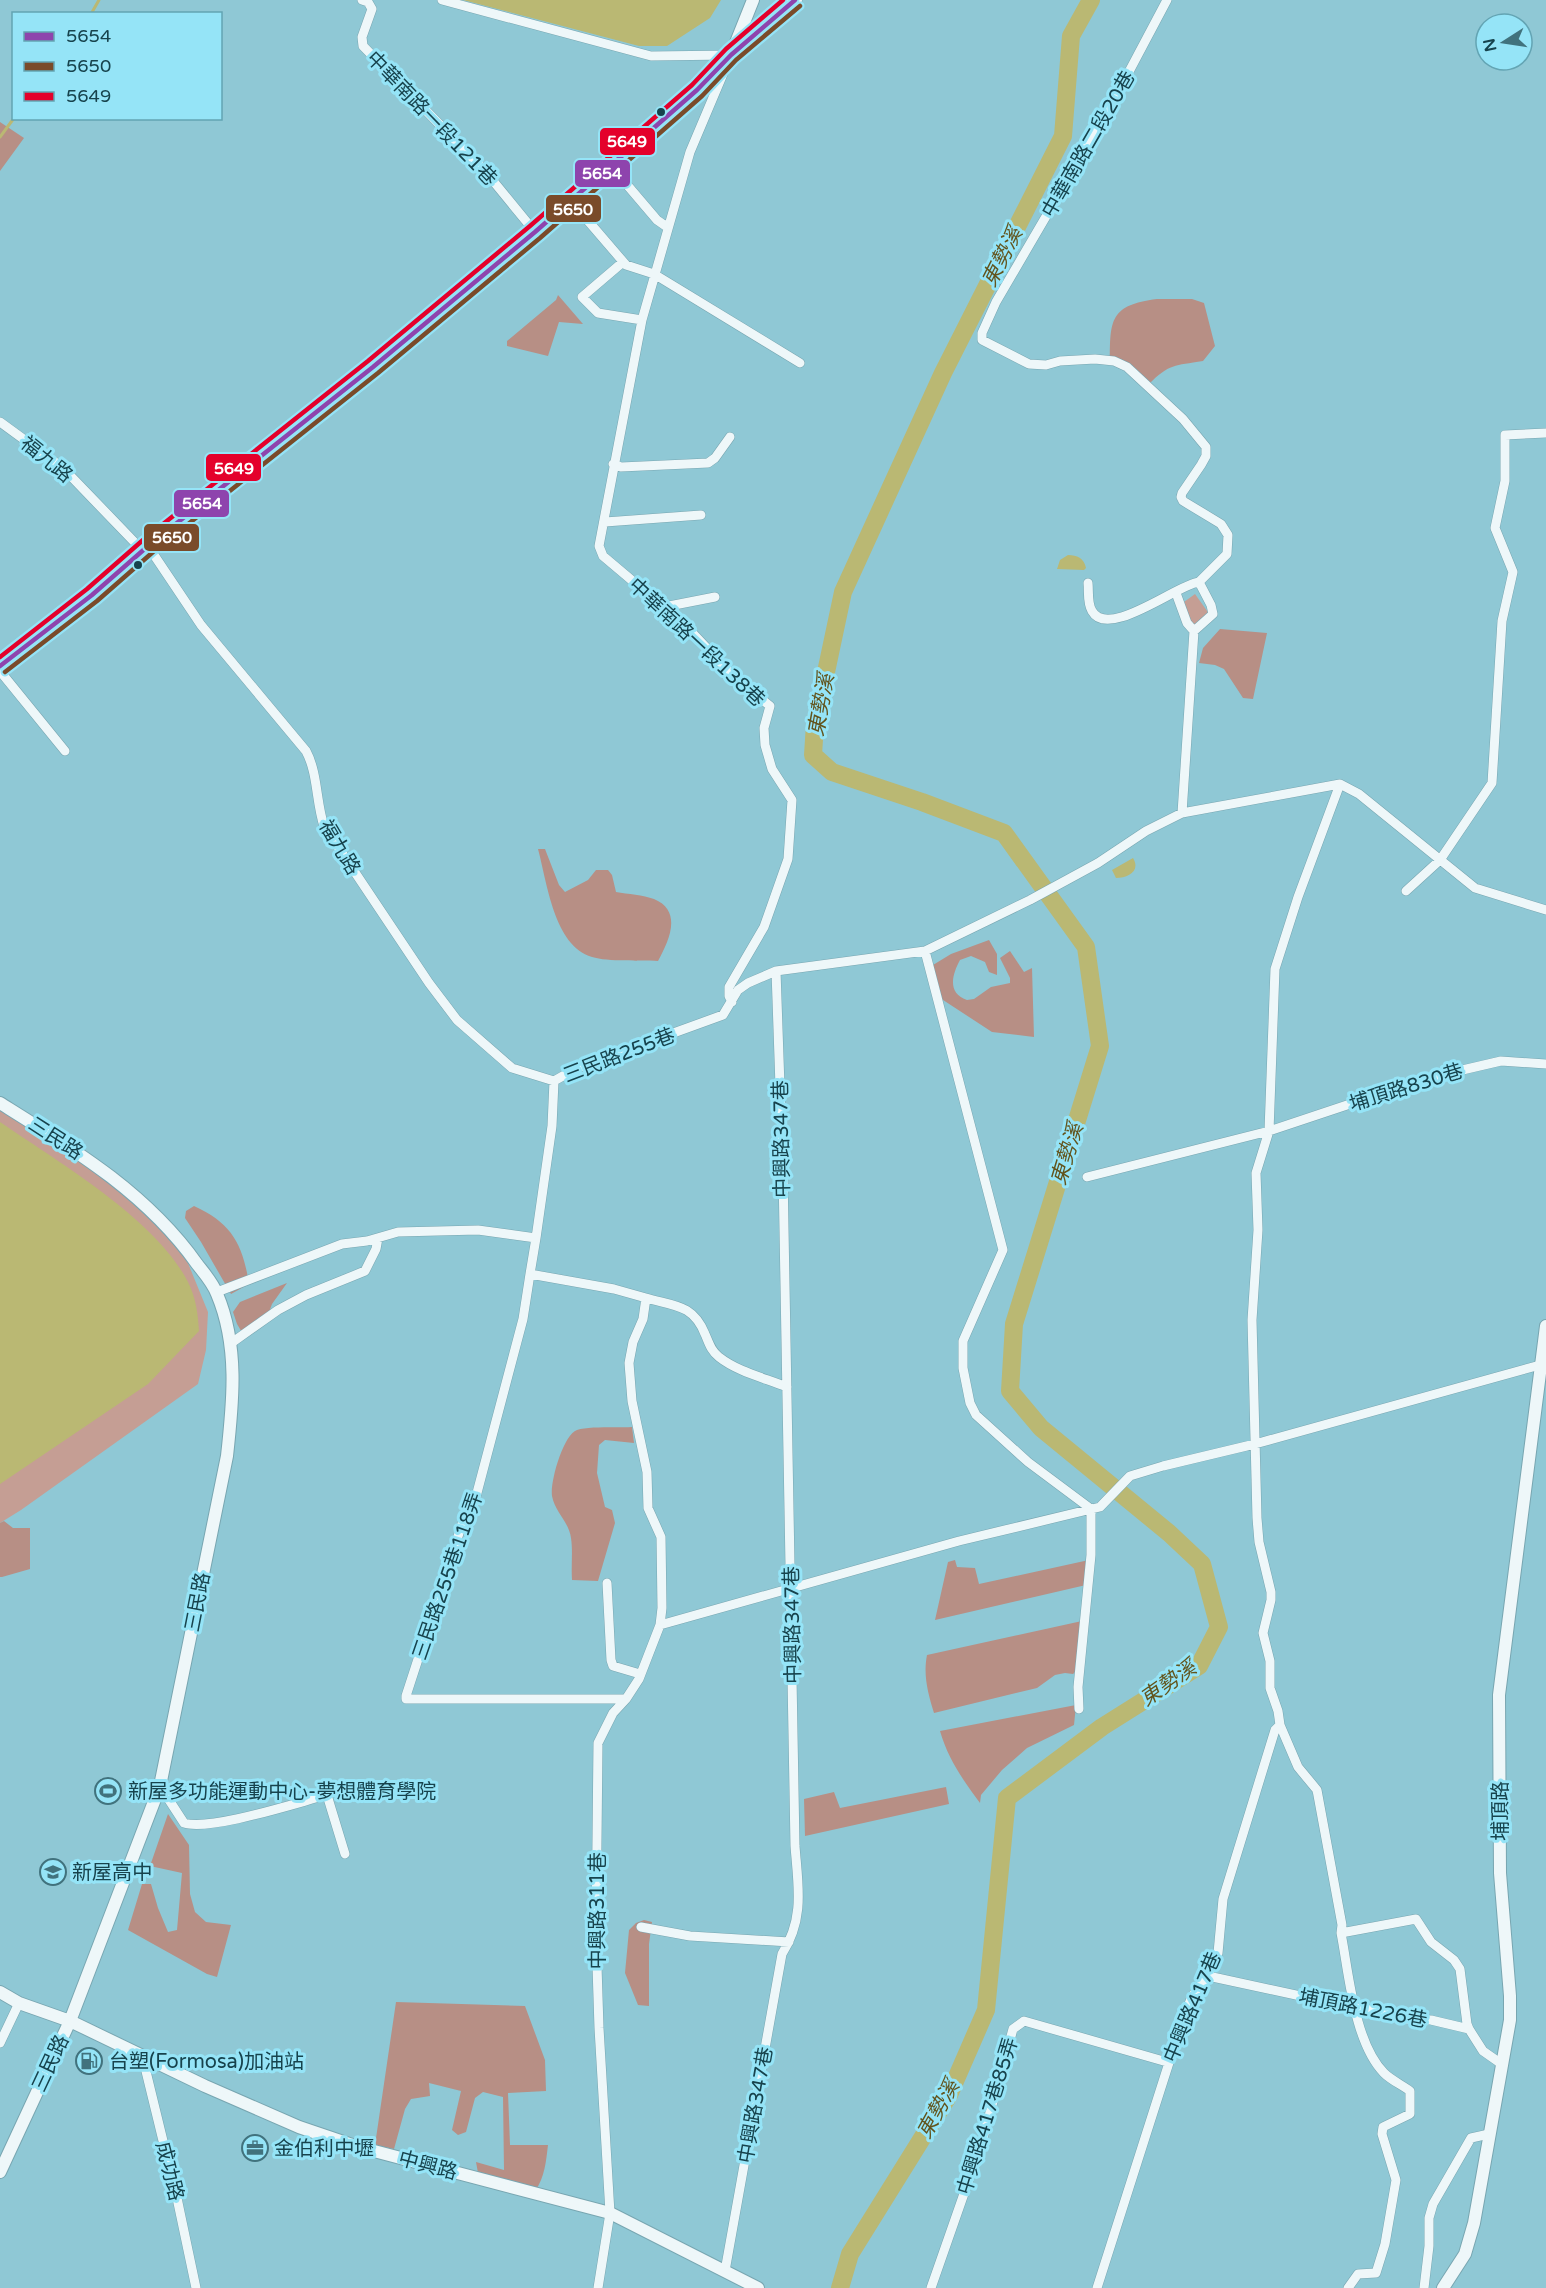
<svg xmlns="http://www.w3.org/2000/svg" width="1546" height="2288" font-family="'Varela Round','Noto Sans TC',sans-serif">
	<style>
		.green { fill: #c59e94 }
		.forest { fill: #b78f85 }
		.water { fill: #bab873 }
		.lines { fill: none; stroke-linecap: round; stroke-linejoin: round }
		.stream { stroke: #bab873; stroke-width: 3 }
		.river { stroke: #bab873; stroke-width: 18 }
		.minor-casing { stroke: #78a6b1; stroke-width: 10 }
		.tertiary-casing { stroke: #78a6b1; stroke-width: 14 }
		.secondary-casing { stroke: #78a6b1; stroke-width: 15 }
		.minor { stroke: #eef7f9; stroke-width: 9 }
		.tertiary { stroke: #eef7f9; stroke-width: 12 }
		.secondary { stroke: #eef7f9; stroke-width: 14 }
		.bus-1-casing { stroke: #95e4f7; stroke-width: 9 }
		.bus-2-casing { stroke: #95e4f7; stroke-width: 9 }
		.bus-3-casing { stroke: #95e4f7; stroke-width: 9 }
		.bus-1 { stroke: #8e44ad; stroke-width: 4.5 }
		.bus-2 { stroke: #7a4b2a; stroke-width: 4.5 }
		.bus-3 { stroke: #e4002b; stroke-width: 4.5 }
		.bus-dot { fill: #17434d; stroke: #95e4f7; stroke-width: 2 }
		.labels { text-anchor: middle; stroke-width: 6; stroke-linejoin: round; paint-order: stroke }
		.street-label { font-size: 20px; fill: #17434d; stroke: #95e4f7 }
		.poi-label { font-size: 20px; fill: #17434d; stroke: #95e4f7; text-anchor: start }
		.water-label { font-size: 21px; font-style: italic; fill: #62541d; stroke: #95e4f7 }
		.line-badge { stroke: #95e4f7; stroke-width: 2 }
		.badge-label { font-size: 16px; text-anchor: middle; font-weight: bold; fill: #fff }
	</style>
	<rect width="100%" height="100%" fill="#8fc8d5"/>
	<!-- green -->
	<path class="green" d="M1195 594 1210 615 1195 635 1184 602Z
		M0 1109 90 1164 181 1246 208 1312 206 1350 198 1384 21 1510 0 1523Z"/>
	<!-- forest -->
	<path class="forest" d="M0 122 24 138 0 171Z
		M558 295 583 324 559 322 548 356 507 346V341L556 300Z
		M1157 299H1192L1204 303 1215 346 1203 361C1174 366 1170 363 1148 385L1128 370 1110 362C1110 320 1110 305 1157 299Z
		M1220 629 1267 633 1253 699 1243 698 1224 669 1215 665 1199 663 1203 648Z
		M538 849H545L559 885 565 892 588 880 596 870H608L612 875 616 892C628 894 643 895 654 899 683 911 669 941 658 961 641 960 608 962 592 957 554 946 547 882 538 849Z
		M989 940 997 954V975L989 972 985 962 971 956 960 960C952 975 947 993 967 1000L974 999 991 987 1010 983V978L1000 958 1010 951 1024 972 1032 968 1034 1037 992 1032 940 998 933 965 951 954Z
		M194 1206C232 1223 243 1245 249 1284L231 1294 201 1242 185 1218 186 1211Z
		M287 1283 272 1304 265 1323 243 1334 237 1324 233 1312 240 1302Z
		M632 1427 634 1443 605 1440 599 1445 597 1473 605 1507 612 1510 615 1523 598 1581 572 1580C571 1566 573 1551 571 1538 569 1522 555 1512 552 1496 550 1482 563 1435 577 1430 589 1426 618 1428 632 1427Z
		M4 1521 13 1528H30V1569L2 1577H0V1523Z
		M955 1560 957 1567 975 1568 979 1584 1089 1560 1086 1585 935 1620 948 1562Z
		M1082 1621 1076 1671 1073 1674 1065 1673 1055 1675 1037 1688 934 1713C928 1694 923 1675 927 1655Z
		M1076 1705 1074 1725 1027 1748 1002 1770 981 1795 980 1803C963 1780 948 1759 940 1731Z
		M946 1787 949 1804 805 1836 804 1799 834 1792 840 1808Z
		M168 1814 189 1845 190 1894 195 1912 206 1922 231 1925 217 1977 207 1974 128 1930 142 1884H151L158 1908 168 1932 177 1930 182 1873 150 1866Z
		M644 1920 652 1922 649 1944V2006L638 2005 625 1973 629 1930 636 1923Z
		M396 2002 525 2006 545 2060 546 2091 508 2093 510 2145H548C546 2161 545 2177 535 2191L478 2173 476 2162 504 2170 503 2097 483 2092 475 2098 466 2132 458 2135 452 2130 461 2091 429 2083 430 2096 411 2099 405 2109 394 2149 375 2145Z"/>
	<!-- water -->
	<path class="water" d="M463 0H721L710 18 667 46H639Z
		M1068 555C1077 555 1084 558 1086 568L1084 570 1057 569 1060 560Z
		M1133 858C1141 871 1128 878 1116 878L1112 870Z
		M0 1122C58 1162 156 1219 188 1282 196 1298 198 1314 199 1331L148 1384 0 1484Z"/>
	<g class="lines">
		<!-- stream -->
		<path class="stream" d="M91 14 99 0
			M0 137 14 118"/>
		<!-- river -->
		<path class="river" d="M840 2288 850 2254 949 2095 986 2010 1007 1798 1102 1727 1199 1666 1219 1627 1202 1564 1169 1533 1041 1428 1010 1391 1014 1324 1100 1046 1086 947 1004 833 922 802 832 772 813 755 815 724 843 592 943 373 1063 136 1071 36 1091 0"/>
		<defs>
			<path id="minor" d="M362 0 368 2 372 9 362 37 363 46 485 171 535 232
				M442 0 651 56 731 55 690 152 642 320 599 546 603 556 686 626 734 677 770 706 764 728 765 745 772 769 792 800 788 859 764 927 729 987V996L732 1002
				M1167 0 1114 100 996 302 982 333V340L1029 364 1046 365 1060 361 1095 359 1114 361 1127 367 1183 419 1206 447V456L1201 465 1182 493 1181 497 1183 501 1221 524 1228 535 1227 554 1199 582
				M611 166 657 220 667 227
				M571 201 626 265 654 274 800 363
				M623 262 582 297 598 313 642 320
				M0 422 63 468 142 550
				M613 464 621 467 708 463 715 458 730 437
				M605 522 701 515
				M148 546 201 625 306 751C318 773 316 803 324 826L429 983 457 1020 512 1068 554 1081
				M1088 583C1089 592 1087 603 1092 611 1108 640 1178 584 1199 582
				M1176 593 1187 623 1194 631 1182 813
				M664 607 715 597
				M1194 631 1213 614 1211 605 1199 582
				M0 671 65 751
				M1340 784 1298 897 1275 969 1269 1131 1256 1173 1258 1230 1252 1320 1257 1518 1259 1542 1271 1592V1600L1263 1633 1270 1661V1688L1278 1711 1280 1725 1298 1767 1317 1790 1342 1925 1341 1933C1349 1974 1354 2042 1384 2073 1391 2080 1402 2085 1410 2091V2114L1383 2127 1382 2134 1396 2180 1385 2244 1376 2273 1358 2274 1348 2288
				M1406 891 1440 860 1492 783 1502 621 1513 572 1495 528 1505 481V435L1546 433
				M925 951 1003 1250 963 1341V1368L970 1403 976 1415 1028 1462 1091 1509V1555L1078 1687 1079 1709
				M1087 1177 1269 1131 1428 1078 1501 1061 1546 1064
				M536 1238 530 1274 614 1289 646 1298 643 1319 633 1342 629 1363 632 1401 647 1472 648 1508 661 1537 662 1608 660 1625 639 1679 626 1699 613 1713 598 1743 596 1935 599 2028 610 2213 598 2288
				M530 1274 523 1319 473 1508 463 1521 406 1696V1699H626
				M217 1292 342 1244 367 1241 398 1232 478 1230 536 1238 552 1126 554 1081 577 1068 723 1015 738 990 748 983 776 971 925 951 1030 900 1098 863 1146 831 1182 813 1340 784 1359 794 1475 888 1546 910
				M646 1298C674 1306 693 1304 705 1334 709 1343 711 1351 719 1357 738 1372 765 1378 787 1387
				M230 1344 278 1310 306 1295 365 1271 376 1249 378 1238
				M607 1583 611 1660 613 1666 640 1674
				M660 1625 959 1541 1100 1507 1130 1476 1163 1466 1255 1444 1540 1365
				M160 1786 184 1823C211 1831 296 1803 327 1795L345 1854
				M641 1927 690 1936 789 1942
				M1341 1933 1416 1919 1431 1942 1454 1960 1460 1969 1467 2024 1469 2029
				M1208 1976 1356 2008 1387 2012 1407 2019 1431 2020 1469 2029 1483 2051 1503 2065
				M0 2043 19 2003
				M142 2055 177 2198 196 2288
				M725 2271 782 1954C805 1918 798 1886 795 1846L783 1173 776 971
				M931 2288 981 2145 1013 2029 1024 2021 1167 2062
				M1097 2288 1182 2022 1192 1996 1208 1976 1218 1953 1223 1899 1275 1730 1280 1725
				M1424 2288 1429 2246V2218L1433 2204 1471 2138 1489 2134"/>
			<path id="tertiary" d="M731 55 753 0
				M0 1103C72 1148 147 1193 197 1264 204 1273 213 1283 217 1294 239 1346 233 1402 227 1456L160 1786 70 2021 0 2172
				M0 1992 19 2003 70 2021 205 2086 299 2127 355 2146 610 2213 758 2288
				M1443 2288 1465 2254 1474 2223 1510 2020V1996L1500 1873 1499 1695 1546 1326"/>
			<path id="secondary" d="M0 666 92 595 148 546 252 465 320 408 373 367 535 232 697 90 731 55 795 0"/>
		</defs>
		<!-- minor casing -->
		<use href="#minor" class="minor-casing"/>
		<!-- tertiary casing -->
		<use href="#tertiary" class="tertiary-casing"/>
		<!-- secondary casing -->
		<use href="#secondary" class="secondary-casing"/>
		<!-- minor -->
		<use href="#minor" class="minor"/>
		<!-- tertiary -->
		<use href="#tertiary" class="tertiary"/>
		<!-- secondary -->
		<use href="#secondary" class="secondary"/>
		<defs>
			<path id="bus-1" d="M0 666 92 595 148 546 373 367 535 232 697 90 731 55 795 0"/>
			<path id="bus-2" d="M5 672 97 601 153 552 378 373 540 238 702 96 736 60 800 6"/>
			<path id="bus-3" d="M0 657 87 589 143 540 368 361 530 226 692 85 726 49 783 0"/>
		</defs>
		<!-- bus-1 casing -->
		<use href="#bus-1" class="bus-1-casing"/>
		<!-- bus-2 casing -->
		<use href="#bus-2" class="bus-2-casing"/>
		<!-- bus-3 casing -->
		<use href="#bus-3" class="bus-3-casing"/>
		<!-- bus-1 -->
		<use href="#bus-1" class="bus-1"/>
		<!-- bus-2 -->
		<use href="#bus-2" class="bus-2"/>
		<!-- bus-3 -->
		<use href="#bus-3" class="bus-3"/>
	</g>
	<!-- icons -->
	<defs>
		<symbol id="stadium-ring" viewBox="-11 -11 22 22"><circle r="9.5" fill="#95e4f7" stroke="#41727d" stroke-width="1.5"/><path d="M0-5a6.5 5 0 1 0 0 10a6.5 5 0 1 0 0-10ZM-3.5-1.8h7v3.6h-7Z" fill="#41727d"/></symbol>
		<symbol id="school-ring" viewBox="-11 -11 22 22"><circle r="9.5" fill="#95e4f7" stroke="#41727d" stroke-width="1.5"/><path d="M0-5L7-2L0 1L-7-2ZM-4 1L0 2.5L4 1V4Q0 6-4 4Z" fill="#41727d"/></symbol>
		<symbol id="fuel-ring" viewBox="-11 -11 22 22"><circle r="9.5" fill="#95e4f7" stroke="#41727d" stroke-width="1.5"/><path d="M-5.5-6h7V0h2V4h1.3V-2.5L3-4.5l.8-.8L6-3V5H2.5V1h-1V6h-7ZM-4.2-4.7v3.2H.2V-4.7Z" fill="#41727d"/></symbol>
		<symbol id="office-ring" viewBox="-11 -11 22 22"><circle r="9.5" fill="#95e4f7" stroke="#41727d" stroke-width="1.5"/><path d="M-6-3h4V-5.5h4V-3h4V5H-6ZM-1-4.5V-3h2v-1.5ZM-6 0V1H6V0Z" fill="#41727d"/></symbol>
	</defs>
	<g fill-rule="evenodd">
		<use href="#stadium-ring" x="93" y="1776" width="30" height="30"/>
		<use href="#school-ring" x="38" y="1857" width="30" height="30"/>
		<use href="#fuel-ring" x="74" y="2046" width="30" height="30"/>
		<use href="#office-ring" x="240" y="2133" width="30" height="30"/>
	</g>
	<!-- markers -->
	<g class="bus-dot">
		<circle cx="661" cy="112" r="5"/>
		<circle cx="138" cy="565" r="5"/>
	</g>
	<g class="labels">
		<!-- street labels -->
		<g class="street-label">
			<text transform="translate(432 118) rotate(46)" y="7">中華南路一段121巷</text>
			<text transform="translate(1088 144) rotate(-60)" y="7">中華南路二段20巷</text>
			<text transform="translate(47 459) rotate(39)" y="7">福九路</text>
			<text transform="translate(697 642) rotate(43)" y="7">中華南路一段138巷</text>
			<text transform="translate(340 847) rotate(59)" y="7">福九路</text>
			<text transform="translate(619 1055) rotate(-21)" y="7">三民路255巷</text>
			<text transform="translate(1406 1087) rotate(-17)" y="7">埔頂路830巷</text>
			<text transform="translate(56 1138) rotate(33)" y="7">三民路</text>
			<text transform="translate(781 1139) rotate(-91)" y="7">中興路347巷</text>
			<text transform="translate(447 1576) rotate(-71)" y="7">三民路255巷118弄</text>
			<text transform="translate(197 1602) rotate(-79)" y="7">三民路</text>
			<text transform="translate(792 1625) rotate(-91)" y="7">中興路347巷</text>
			<text transform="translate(1500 1811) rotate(-90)" y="7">埔頂路</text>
			<text transform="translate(597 1911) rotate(-90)" y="7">中興路311巷</text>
			<text transform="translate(1192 2007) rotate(-67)" y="7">中興路417巷</text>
			<text transform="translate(1363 2008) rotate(11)" y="7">埔頂路1226巷</text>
			<text transform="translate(50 2063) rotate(-65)" y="7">三民路</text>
			<text transform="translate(755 2105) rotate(-80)" y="7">中興路347巷</text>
			<text transform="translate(987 2116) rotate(-73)" y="7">中興路417巷85弄</text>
			<text transform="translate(428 2165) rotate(15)" y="7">中興路</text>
			<text transform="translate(170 2171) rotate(76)" y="7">成功路</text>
		</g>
		<!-- poi labels -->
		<g class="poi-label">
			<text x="128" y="1798">新屋多功能運動中心-夢想體育學院</text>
			<text x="72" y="1879">新屋高中</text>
			<text x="109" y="2068">台塑(Formosa)加油站</text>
			<text x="274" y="2155">金伯利中壢</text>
		</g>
		<!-- water labels -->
		<g class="water-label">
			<text transform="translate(1002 257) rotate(-63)" y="7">東勢溪</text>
			<text transform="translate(821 705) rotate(-80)" y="7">東勢溪</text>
			<text transform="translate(1067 1154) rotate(-73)" y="7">東勢溪</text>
			<text transform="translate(1168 1683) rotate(-35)" y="7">東勢溪</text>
			<text transform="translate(938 2109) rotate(-61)" y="7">東勢溪</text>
		</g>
	</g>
	<g class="line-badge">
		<rect x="599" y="127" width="57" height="29" rx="6" fill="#e4002b"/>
		<rect x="574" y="159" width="57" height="29" rx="6" fill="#8e44ad"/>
		<rect x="545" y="194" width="57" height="29" rx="6" fill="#7a4b2a"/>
		<rect x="205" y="453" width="57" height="29" rx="6" fill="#e4002b"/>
		<rect x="173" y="489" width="57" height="29" rx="6" fill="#8e44ad"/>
		<rect x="143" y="523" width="57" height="29" rx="6" fill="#7a4b2a"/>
	</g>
	<g class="badge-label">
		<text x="627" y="147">5649</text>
		<text x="602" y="179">5654</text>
		<text x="573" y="215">5650</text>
		<text x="234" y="474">5649</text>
		<text x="202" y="509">5654</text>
		<text x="172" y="543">5650</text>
	</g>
	<!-- legend -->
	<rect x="12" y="12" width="210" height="108" fill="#95e4f7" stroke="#63a4b3" stroke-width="1.5"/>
	<rect x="24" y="32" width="30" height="9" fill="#8e44ad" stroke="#63a4b3" stroke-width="1.5"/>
	<text x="66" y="42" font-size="18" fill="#17434d">5654</text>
	<rect x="24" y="62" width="30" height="9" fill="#7a4b2a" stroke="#63a4b3" stroke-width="1.5"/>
	<text x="66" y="72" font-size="18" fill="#17434d">5650</text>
	<rect x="24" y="92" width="30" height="9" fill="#e4002b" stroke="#63a4b3" stroke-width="1.5"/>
	<text x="66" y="102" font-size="18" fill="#17434d">5649</text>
	<!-- north arrow -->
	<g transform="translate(1504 42) rotate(258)"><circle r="28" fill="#95e4f7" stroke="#63a4b3" stroke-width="1.5"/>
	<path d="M0-4.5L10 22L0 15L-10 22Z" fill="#41727d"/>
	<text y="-9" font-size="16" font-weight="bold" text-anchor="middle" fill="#17434d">N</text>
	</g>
</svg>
